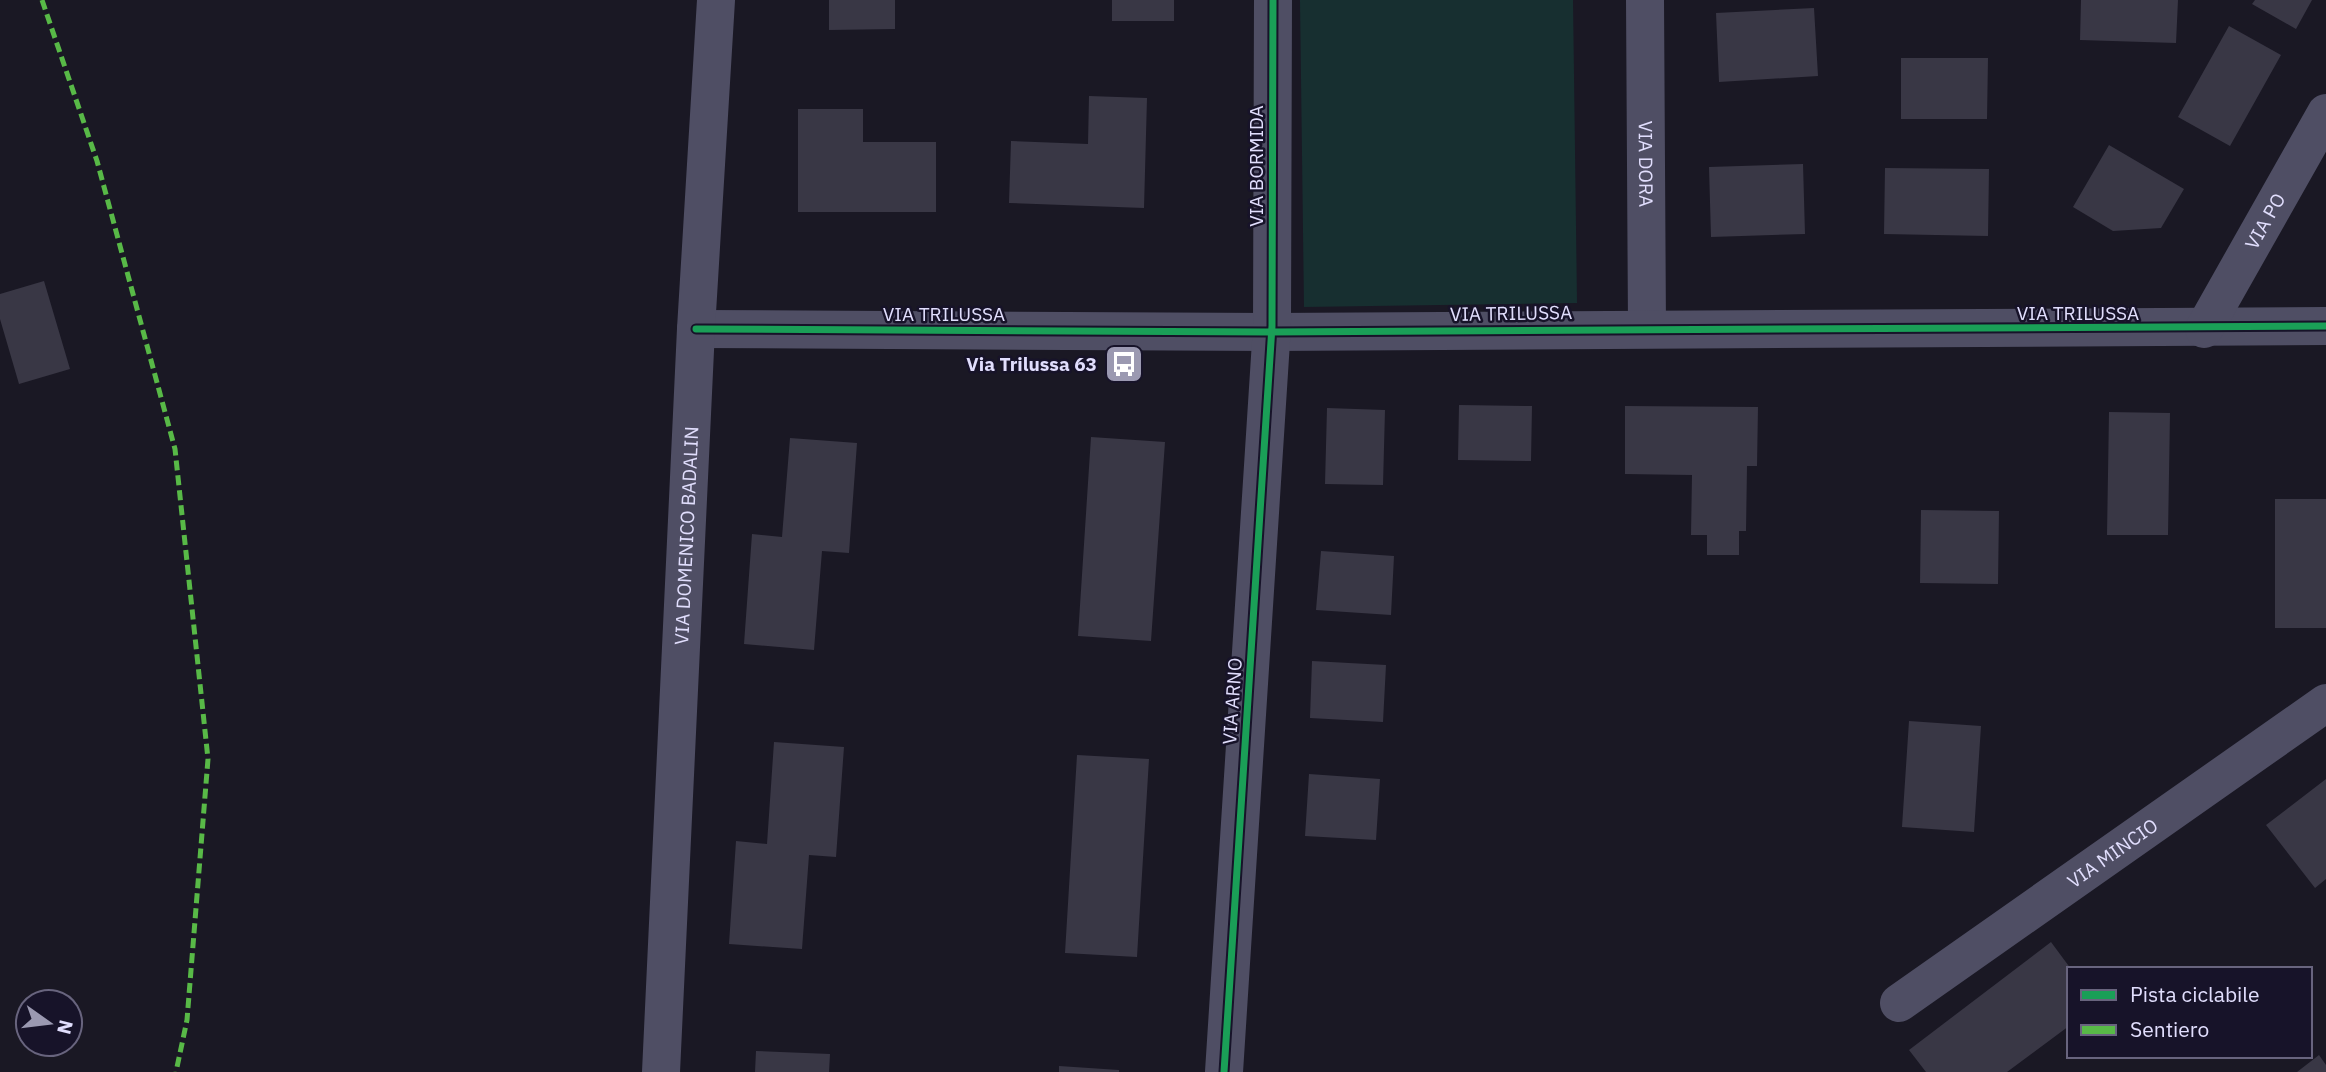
<svg xmlns="http://www.w3.org/2000/svg" width="2326" height="1072" font-family="'IBM Plex Sans',sans-serif">
	<style>
		.green { fill: #172f30 }
		.building { fill: #393745 }
		.lines { fill: none; stroke-linecap: round; stroke-linejoin: round }
		.minor { stroke: #4f4e64; stroke-width: 38 }
		.quiet { stroke: #58b947; stroke-width: 5; stroke-dasharray: 10 5; stroke-linecap: butt }
		.cycleway-casing { stroke: #171329; stroke-width: 11 }
		.cycleway { stroke: #1a9f57; stroke-width: 7 }
		.labels { text-anchor: middle; stroke-width: 5; stroke-linejoin: round; paint-order: stroke }
		.street-label { font-size: 19px; fill: #e1defd; stroke: #171329 }
		.poi-label { font-size: 19px; font-weight: bold; fill: #e1defd; stroke: #171329; text-anchor: end }
	</style>
	<rect width="100%" height="100%" fill="#1a1824"/>
	<!-- green -->
	<path class="green" d="M1300 0H1573L1577 303 1304 307Z"/>
	<!-- building -->
	<path class="building" d="M829 0H895V29L829 30Z
		M1112 0H1174V21H1112Z
		M2081 0H2178L2176 43 2080 40Z
		M2255 0H2312L2296 29 2252 4Z
		M1814 8 1818 76 1719 82 1716 13Z
		M2229 26 2281 55 2230 146 2178 117Z
		M1901 58H1988L1987 119H1901Z
		M1089 96 1147 98 1144 208 1009 203 1011 141 1088 144Z
		M798 109H863V142H936V212H798Z
		M2109 145 2184 189 2161 228 2113 231 2073 207Z
		M1803 164 1805 234 1711 237 1709 167Z
		M1885 168 1989 169 1988 236 1884 234Z
		M44 281 70 369 19 384 0 319V294Z
		M1459 405 1532 406 1531 461 1458 460Z
		M1625 406 1758 407 1757 466H1747L1746 531H1739V555H1707V535H1691L1692 475 1625 474Z
		M1327 408 1385 410 1383 485 1325 484Z
		M2109 412 2170 413 2168 535H2107Z
		M1091 437 1165 442 1151 641 1078 636Z
		M790 438 857 443 849 553 822 551 814 650 744 644 752 534 782 537Z
		M2275 499H2326V628H2275Z
		M1921 510 1999 511 1998 584 1920 583Z
		M1321 551 1394 556 1391 615 1316 610Z
		M1312 661 1386 665 1383 722 1310 718Z
		M1909 721 1981 726 1974 832 1902 827Z
		M774 742 844 747 836 857 809 855 802 949 729 944 736 841 767 844Z
		M1077 755 1149 759 1137 957 1065 953Z
		M1309 774 1380 779 1376 840 1305 836Z
		M2326 779V879L2315 888 2266 825Z
		M2051 942 2071 969H2069V1026L2007 1072H1926L1909 1050Z
		M756 1051 830 1054 829 1072H755Z
		M2319 1055 2326 1065V1072H2297Z
		M1059 1066 1119 1070V1072H1059Z"/>
	<g class="lines">
		<!-- minor -->
		<g class="minor">
			<path id="s1" d="M1645 0 1647 328"/>
			<path d="M696 329 1271 332 2326 326"/>
			<path id="s2" d="M2204 329 2326 113"/>
			<path id="s3" d="M1899 1003 2326 703"/>
			<path id="s4" d="M661 1072 696 329 716 0"/>
			<path d="M1224 1072 1272 326 1273 0"/>
		</g>
		<!-- quiet -->
		<path class="quiet" d="M42 0 97 161 175 449 208 759 187 1020 176 1072"/>
		<defs>
			<path id="cycleway" d="M696 329 1271 332 2326 326
				M1224 1072 1272 326 1273 0"/>
		</defs>
		<!-- cycleway casing -->
		<use href="#cycleway" class="cycleway-casing"/>
		<!-- cycleway -->
		<use href="#cycleway" class="cycleway"/>
	</g>
	<!-- icons -->
	<defs>
		<symbol id="bus-square" viewBox="-11 -11 22 22"><rect x="-9" y="-9" width="18" height="18" rx="4" fill="#9b99b1" stroke="#171329"/><path d="M-5-6H5V4H4V6H2V4H-2V6H-4V4H-5ZM-3.5-4V0h7V-4ZM-3.5 1.2v1.5H-2V1.2ZM2 1.2v1.5H3.5V1.2Z" fill="#fff"/></symbol>
	</defs>
	<g fill-rule="evenodd">
		<use href="#bus-square" x="1102" y="342" width="44" height="44"/>
	</g>
	<g class="labels">
		<!-- street labels -->
		<g class="street-label">
			<text dy="7" stroke="none"><textPath href="#s1" startOffset="164">VIA DORA</textPath></text>
			<text transform="translate(1256 166) rotate(-90)" y="7">VIA BORMIDA</text>
			<text dy="7" stroke="none"><textPath href="#s2" startOffset="124">VIA PO</textPath></text>
			<text transform="translate(1511 313) rotate(-1)" y="7">VIA TRILUSSA</text>
			<text x="2078" y="320">VIA TRILUSSA</text>
			<text x="944" y="321">VIA TRILUSSA</text>
			<text dy="7" stroke="none"><textPath href="#s4" startOffset="537">VIA DOMENICO BADALIN</textPath></text>
			<text transform="translate(1232 701) rotate(-86)" y="7">VIA ARNO</text>
			<text dy="7" stroke="none"><textPath href="#s3" startOffset="261">VIA MINCIO</textPath></text>
		</g>
		<!-- poi labels -->
		<g class="poi-label">
			<text x="1097" y="371">Via Trilussa 63</text>
		</g>
	</g>
	<!-- legend -->
	<rect x="2067" y="967" width="245" height="91" fill="#171329" stroke="#68647e" stroke-width="2"/>
	<rect x="2081" y="990" width="35" height="10" fill="#1a9f57" stroke="#68647e" stroke-width="2"/>
	<text x="2130" y="1002" font-size="21" fill="#e1defd">Pista ciclabile</text>
	<rect x="2081" y="1025" width="35" height="10" fill="#58b947" stroke="#68647e" stroke-width="2"/>
	<text x="2130" y="1037" font-size="21" fill="#e1defd">Sentiero</text>
	<!-- north arrow -->
	<g transform="translate(49 1023) rotate(104)"><circle r="33" fill="#171329" stroke="#68647e" stroke-width="2"/>
	<path d="M0-5L12 26L0 18L-12 26Z" fill="#9b99b1"/>
	<text y="-10" font-size="19" font-weight="bold" text-anchor="middle" fill="#e1defd">N</text>
	</g>
</svg>
